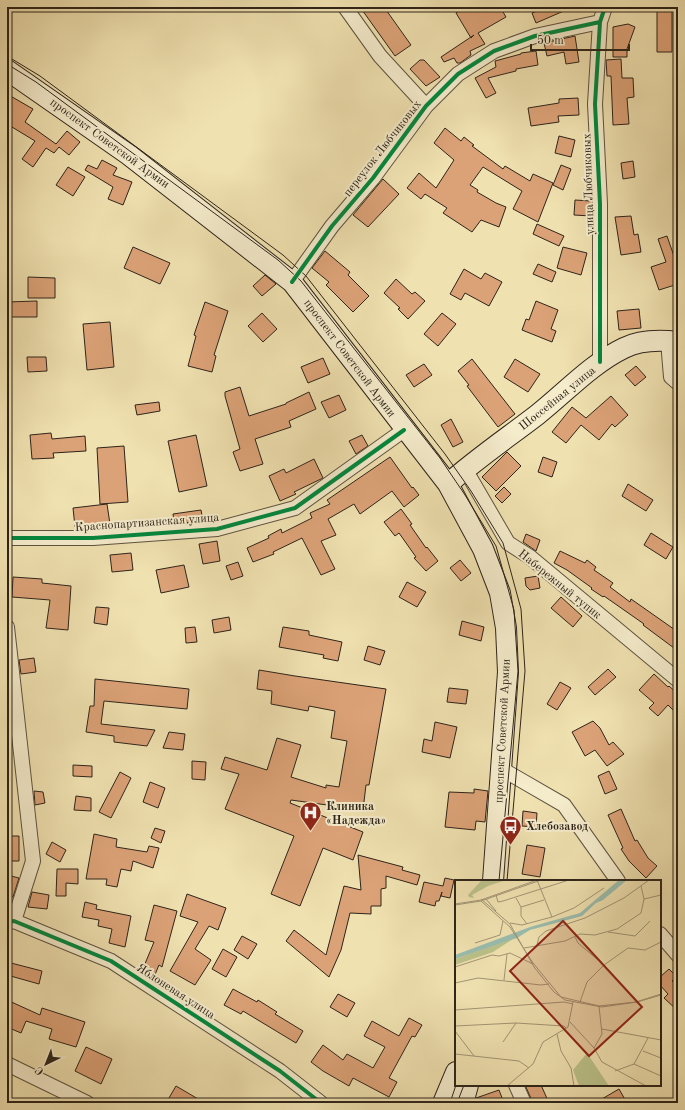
<svg xmlns="http://www.w3.org/2000/svg" width="685" height="1110" font-family="'Old Standard TT',serif">
	<style>
		.building { fill: #dca277; stroke: #2d241a }
		.lines { fill: none; stroke-linecap: round; stroke-linejoin: round }
		.street-casing { stroke: #5e5340; stroke-width: 16 }
		.secondary-casing { stroke: #2d241a; stroke-width: 22 }
		.street { stroke: #f5eccc; stroke-width: 14 }
		.secondary { stroke: #f5eccc; stroke-width: 20 }
		.tram { stroke: #2d241a; stroke-width: 1 }
		.cycleway-casing { stroke: #f5eccc; stroke-width: 6 }
		.cycleway { stroke: #00873e; stroke-width: 4 }
		.labels { text-anchor: middle; stroke-width: 4; stroke-linejoin: round; paint-order: stroke }
		.street-label { font-size: 12px; fill: #2d241a; stroke: #f5eccc }
		.poi-label { font-size: 12px; font-weight: bold; fill: #2d241a; stroke: #f5eccc; text-anchor: start }
		.inset-road { fill: none; stroke: #a29574; stroke-width: 1 }
		.view { fill: #8f2418; fill-opacity: 0.15; stroke: #8f2418; stroke-width: 2 }
		.inset-edge { fill: none; stroke: #2d241a; stroke-width: 2 }
	</style>
	<rect width="100%" height="100%" fill="#f0e1b0"/>
	<filter id="stains"><feTurbulence type="fractalNoise" baseFrequency=".005" numOctaves="4"/><feColorMatrix values="0 0 0 0 .2 0 0 0 0 .09 0 0 0 0 .02 0 0 0 .5 -.17"/></filter>
	<radialGradient id="worn" r=".72"><stop offset=".6" stop-color="#630" stop-opacity="0"/><stop offset="1" stop-color="#630" stop-opacity=".3"/></radialGradient>
	<!-- building -->
	<path class="building" d="M360 7H384L411 45 395 56Z
		M465 7H500L506 17 478 33 485 44 470 51 471 55 460 63H457L454 58 444 62 441 57 474 35 471 38 456 13Z
		M547 7H573L536 23 532 13Z
		M657 7H672V52H657Z
		M628 24 635 27 627 49V57H613V27Z
		M575 36 579 62 566 64 564 52 547 56 544 43Z
		M536 51 538 65 516 69V71L488 78 496 93 486 98 475 78 496 67 495 61 521 54V53Z
		M621 59 622 78H633L634 97 627 98 629 124 613 125 611 76H607L606 60Z
		M420 60H424L440 77 426 86 410 69Z
		M7 94 33 109 25 122 56 144 67 131 80 142 69 155 59 147 54 153 46 148 33 167 22 159 35 141 7 124Z
		M578 98 579 115 558 116 559 122 531 126 528 108 559 103V99Z
		M445 128 461 141 464 137 474 145 472 146 503 169 505 166 530 181 533 174 553 183 538 222 513 209 522 191 483 167 470 185 478 190 477 192 496 203 506 207 499 227 481 220 472 232 443 213 447 208 425 194 421 199 407 188 419 173 436 188 454 160 434 143Z
		M559 136 575 140 571 157 555 153Z
		M102 160 117 168 113 175 132 182 123 205 108 199 113 187 85 170 88 165 97 169Z
		M633 161 635 177 623 179 621 163Z
		M561 165 571 169 563 190 553 185Z
		M68 167 85 177 73 196 56 185Z
		M383 179 399 194 368 227 353 215Z
		M575 200 591 201V216L574 215Z
		M631 216 634 235 638 234 641 252 621 255 615 217Z
		M537 224 564 236 559 246 533 234Z
		M667 236 675 259 678 258V284L659 290 651 267 666 262 658 239Z
		M133 247 170 263 160 284 124 268Z
		M563 247 587 253 581 275 557 268Z
		M325 251 350 272 348 275 369 296 353 312 326 285 329 282 312 268Z
		M538 264 556 272 552 282 533 274Z
		M464 269 481 279 485 273 502 282 489 306 465 293 461 300 450 294Z
		M265 275 276 284 262 296 253 286Z
		M28 277 55 278V298H28Z
		M396 279 412 294 415 292 425 301 408 319 398 309 400 308 384 293Z
		M37 301V317H7V302Z
		M536 301 558 310 551 329 556 331 552 342 522 330 526 319 529 320Z
		M205 302 228 311 214 355 216 356 212 372 188 366 196 336 194 335Z
		M639 309 641 328 619 330 617 311Z
		M262 313 277 329 263 342 248 326Z
		M442 313 456 324 438 346 424 334Z
		M110 322 114 367 87 370 83 324Z
		M27 357H46L47 371 28 372Z
		M323 358 330 374 308 383 301 367Z
		M472 359 515 414 498 427 467 386 469 385 458 371Z
		M515 359 540 374 528 392 504 377Z
		M424 364 432 375 414 387 406 375Z
		M636 366 646 377 635 386 625 375Z
		M240 387 249 416 286 404V403L309 392 316 409 289 421 291 427 255 439 263 464 240 471 233 452 240 449 225 396V392Z
		M339 395 346 410 329 418 321 402Z
		M611 396 628 415 615 427 612 424 599 440 581 425 566 443 552 432 572 407 586 418Z
		M159 402 160 411 137 415 135 405Z
		M451 419 463 442 453 447 441 425Z
		M51 433 52 439 85 436 86 451 53 453 54 458 32 459 30 435Z
		M196 435 207 486 179 492 168 441Z
		M362 435 368 446 356 454 349 441Z
		M124 446 128 502 100 504 97 448Z
		M507 452 521 466 496 491 482 477Z
		M390 457 412 488 413 487 419 495 404 507 392 491 360 514 354 504 328 519 336 535 321 541 335 569 321 575 302 538 273 552 274 554 253 562 247 548 269 538 268 536 281 529 282 533 312 518 310 513 330 504 327 500Z
		M543 457 557 462 552 477 538 472Z
		M314 459 323 478 294 492 296 494 280 501 269 476 284 469 286 473Z
		M628 484 653 500 646 511 622 496Z
		M504 487 511 494 502 503 495 496Z
		M107 504 110 524 75 527 73 508Z
		M401 509 412 524 410 525 426 548 427 547 438 561 426 571 414 558 416 557 399 533 395 536 384 522Z
		M201 510 203 521 174 524 173 514Z
		M651 533 673 547 666 559 644 545Z
		M526 534 540 540 536 551 523 542Z
		M217 541 220 561 203 564 199 544Z
		M560 551 585 563 587 560 596 567 594 570 613 583 610 587 630 602 631 599 678 632V651L643 625 644 624 604 596 603 597 591 589 592 588 567 570 554 563Z
		M131 553 133 570 112 572 110 555Z
		M460 560 471 573 461 581 450 568Z
		M238 562 243 576 231 580 226 566Z
		M184 565 189 587 161 593 156 570Z
		M538 576 540 588 530 590 526 586 525 578Z
		M13 577 42 579V583L71 586 68 630 46 628 50 600 12 597Z
		M407 582 426 592 417 607 399 597Z
		M561 597 582 616 573 627 551 608Z
		M96 607 109 608 107 625 94 623Z
		M229 617 231 630 214 633 212 620Z
		M462 621 484 627 481 641 459 635Z
		M195 627 197 642 186 643 185 628Z
		M283 627 309 631V635L342 642 338 661 323 658 324 655 279 647Z
		M368 646 385 651 380 665 364 660Z
		M34 658 36 672 21 674 19 660Z
		M608 669 616 677 595 695 588 687Z
		M259 670 295 676 386 689 369 785H366L363 810 291 800 290 803 363 832 353 860 323 848 300 906 271 894 294 836 225 809 239 774 221 769 225 757 267 770 277 738 301 745 291 777 326 788V785L339 787 347 741 331 738 335 711 309 706 308 711 271 704 272 691 257 689Z
		M654 674 668 687 669 686 678 694V715L668 705 658 716 649 708 654 703 639 690Z
		M95 679 189 689 187 709 104 701 101 724 155 730 147 746 114 742V736L86 732 90 706H94Z
		M560 682 571 688 557 710 547 704Z
		M449 688 468 690 466 704 447 702Z
		M593 721 600 728 609 745 613 742 624 754 607 766 595 750 585 756 572 732Z
		M435 722 457 727 450 758 422 752 424 739 432 741Z
		M169 732 185 734 183 750 163 748Z
		M192 761 206 762 205 780 192 779Z
		M73 765 92 766V777L73 776Z
		M609 771 617 789 605 794 598 776Z
		M120 772 131 778 111 818 99 812Z
		M150 782 165 788 158 808 143 802Z
		M474 789 488 791 485 822 476 821 475 830 445 827 449 792 474 793Z
		M34 791 43 792 45 803 35 805Z
		M76 796 91 798V811L74 810Z
		M621 809 635 841 637 840 648 858 657 866 646 878 629 861 621 849 623 848 608 815Z
		M523 811 537 813 536 827 522 826Z
		M155 828 165 831 161 843 151 838Z
		M94 834 117 839 116 847 147 852 149 846 159 848 153 868 133 861 131 871 121 869 117 887 106 885 107 879H86Z
		M7 836H19V861H7Z
		M52 842 66 850 60 862 46 854Z
		M527 845 545 848 540 877 522 874Z
		M358 855 403 867 402 870 420 875 417 885 386 876V888L381 889V906H371V914L350 913 341 950 329 977 286 941 294 930 326 955 344 886 361 890Z
		M57 869H78V884L66 883V896H56Z
		M7 875 19 878 13 897 7 895Z
		M445 878 454 880 450 898 441 896 442 892 439 901H436L435 906 419 902 424 882 443 886Z
		M32 892 49 895 47 909 28 907Z
		M187 894 226 908 218 930 209 926 195 949 211 960 195 985 170 971 198 922 180 916Z
		M85 902 97 905 96 909 131 916 125 947 109 943 112 929 98 926 99 920 82 917Z
		M154 905 177 911 162 967 159 965 154 977 142 971 154 942 145 940Z
		M242 936 257 944 248 959 234 950Z
		M223 949 237 957 226 977 212 969Z
		M7 962 42 971 39 984 7 975Z
		M669 969 677 977 672 981 677 985 678 983V1011L664 998 668 994 660 985V977Z
		M233 989 257 1002 258 1000 277 1012 275 1014 303 1031 296 1043 243 1011 241 1014 224 1005Z
		M338 994 355 1003 347 1017 330 1007Z
		M7 1000 40 1015 42 1008 85 1022 76 1047 49 1039 52 1029 26 1021 21 1033 7 1027Z
		M409 1018 422 1025 415 1037 412 1036 389 1078 397 1082 389 1097 353 1078 349 1086 323 1071 311 1062 323 1045 343 1060 347 1054 373 1068 385 1047 364 1036 372 1021 399 1036Z
		M86 1047 112 1059 101 1084 75 1071Z
		M525 1085H541L549 1103H533Z
		M176 1086 205 1103H166Z
		M619 1089 627 1103H595Z
		M499 1090 504 1103H475L476 1098Z"/>
	<g class="lines">
		<defs>
			<path id="street" d="M345 7 380 56 426 106
				M292 282 332 226 373 178 426 106 458 74 494 51 535 36 600 22
				M668 341 671 377 678 383
				M600 362V204L595 104 600 22 605 7
				M465 469 508 543 530 557 678 680
				M7 538H93L217 529 295 508 404 430
				M7 627 33 861 14 921
				M500 768 564 805 618 881
				M7 922 14 921 111 961 280 1071 321 1103
				M660 934 678 955
				M7 1064 87 1103
				M516 1085 524 1103"/>
			<path id="secondary" d="M7 70 129 155 292 282 448 484 483 549 500 593 506 628 508 672 493 881
				M448 484C476 459 507 438 537 415 565 393 591 364 624 348 640 340 661 340 678 342
				M443 1103 456 1072
				M463 1103 468 1085"/>
		</defs>
		<!-- street casing -->
		<use href="#street" class="street-casing"/>
		<!-- secondary casing -->
		<use href="#secondary" class="secondary-casing"/>
		<!-- street -->
		<use href="#street" class="street"/>
		<!-- secondary -->
		<use href="#secondary" class="secondary"/>
		<!-- tram -->
		<path class="tram" d="M7 56 40 76 283 255 306 276 445 454 471 491 503 543 521 609 525 671 507 881
			M7 64 36 82 278 260 301 281 440 458 465 495 496 546 514 610 518 671 499 881
			M450 1103 456 1085
			M457 1103 464 1085"/>
		<defs>
			<path id="cycleway" d="M292 282 332 226 373 178 426 106 458 74 494 51 535 36 600 22
				M600 362V204L595 104 600 22 605 7
				M7 538H93L217 529 295 508 404 430
				M7 922 14 921 111 961 280 1071 321 1103"/>
		</defs>
		<!-- cycleway casing -->
		<use href="#cycleway" class="cycleway-casing"/>
		<!-- cycleway -->
		<use href="#cycleway" class="cycleway"/>
	</g>
	<!-- icons -->
	<defs>
		<symbol id="hospital-pin" viewBox="-11 -11 22 30"><path d="M0 17L-7.5 6A9.5 9.5 0 1 1 7.5 6Z" fill="#8f2418" stroke="#f5eccc"/><path d="M-5-5h3v3.5h4V-5h3V5h-3V1.5h-4V5h-3Z" fill="#fff"/></symbol>
		<symbol id="bus-pin" viewBox="-11 -11 22 30"><path d="M0 17L-7.5 6A9.5 9.5 0 1 1 7.5 6Z" fill="#8f2418" stroke="#f5eccc"/><path d="M-5-6H5V4H4V6H2V4H-2V6H-4V4H-5ZM-3.5-4V0h7V-4ZM-3.5 1.2v1.5H-2V1.2ZM2 1.2v1.5H3.5V1.2Z" fill="#fff"/></symbol>
	</defs>
	<g fill-rule="evenodd">
		<use href="#hospital-pin" x="298" y="800" width="25" height="34"/>
		<use href="#bus-pin" x="498" y="814" width="25" height="34"/>
	</g>
	<g class="labels">
		<!-- street labels -->
		<g class="street-label">
			<text transform="translate(110 143) rotate(36)" y="4">проспект Советской Армии</text>
			<text transform="translate(382 148) rotate(-52)" y="4">переулок Любчиковых</text>
			<text transform="translate(588 184) rotate(-92)" y="4">улица Любчиковых</text>
			<text transform="translate(350 358) rotate(53)" y="4">проспект Советской Армии</text>
			<text transform="translate(557 398) rotate(-39)" y="4">Шоссейная улица</text>
			<text transform="translate(147 522) rotate(-4)" y="4">Краснопартизанская улица</text>
			<text transform="translate(560 584) rotate(39)" y="4">Набережный тупик</text>
			<text transform="translate(502 731) rotate(-87)" y="4">проспект Советской Армии</text>
			<text transform="translate(176 991) rotate(33)" y="4">Яблоневая улица</text>
		</g>
		<!-- poi labels -->
		<g class="poi-label">
			<text x="326" y="810">Клиника<tspan x="326" dy="14">«Надежда»</tspan></text>
			<text x="526" y="830">Хлебозавод</text>
		</g>
	</g>
	<!-- overview -->
	<g transform="translate(455 880)">
		<rect width="206" height="206" fill="#f0e1b0"/>
		<path d="M27 0H51L33 6 17 15 19 18 14 17 13 15ZM58 59 38 72 0 85V79ZM132 173 154 206H124L118 190Z" fill="#bbc28a"/>
		<path d="M164 0H172L148 20 141 23 127 36 75 50 62 58 0 79V75L75 47 125 33Z" fill="#9abdae"/>
		<path class="inset-road" d="M82 0 97 37M186 6 189 19M41 15 43 22 48 21 114 0M61 18 66 27V36L72 44M26 19 55 44 79 87 99 112 110 120 147 127 182 122 206 115M31 19 41 31M26 21 55 47 78 83 106 117 144 126 181 122 206 114M0 24 26 20 82 0M0 25 26 21 86 0M66 27 89 20M55 43 67 45 97 37 119 28 149 8M153 52 180 56 195 41M120 57 123 63 149 85M20 63 45 55 48 41M82 65 84 57 91 51 130 38 169 18 194 0M69 68 110 61 125 54 140 55 162 49 186 33 189 19 206 15M0 87 37 75 44 76 55 73 78 84M49 100 52 74M0 103 23 98 86 105 94 104M125 122 132 102 149 85 173 68 190 70 206 62M0 130 109 122 118 124M115 142 139 168 147 182 191 206M0 146 61 143 109 146 111 148M147 149 206 160M0 151 19 176M102 154 106 171 116 188 119 206M48 162 61 143M139 168 147 154 144 126M188 171 206 178M0 174 64 181 74 188M179 184 206 196M160 191 179 184 193 158M52 206 78 184 88 162 113 147 118 122"/>
		<path class="view" d="M108 41 187 127 134 176 55 91Z"/>
		<rect width="206" height="206" class="inset-edge"/>
	</g>
	<!-- margin -->
	<rect width="685" height="1110" fill="none" stroke="#f0e1b0" stroke-width="24"/>
	<rect x="8" y="8" width="669" height="1094" fill="none" stroke="#2d241a" stroke-width="2"/>
	<rect x="12" y="12" width="661" height="1086" fill="none" stroke="#2d241a"/>
	<!-- north arrow -->
	<g transform="translate(46 1064) rotate(223)" stroke="#f5eccc" stroke-width="3" paint-order="stroke">
	<path d="M0-3L7 15L0 10L-7 15Z" fill="#2d241a"/>
	<text y="-6" font-size="11" font-weight="bold" text-anchor="middle" fill="#2d241a">С</text>
	</g>
	<!-- scale -->
	<path d="M531 44v6h98v-6" fill="none" stroke="#2d241a" stroke-width="2"/>
	<text x="537" y="44" font-size="12" fill="#2d241a" stroke="#f5eccc" stroke-width="3" paint-order="stroke">50 m</text>
	<rect width="100%" height="100%" filter="url(#stains)"/>
	<rect width="100%" height="100%" fill="url(#worn)"/>
</svg>
